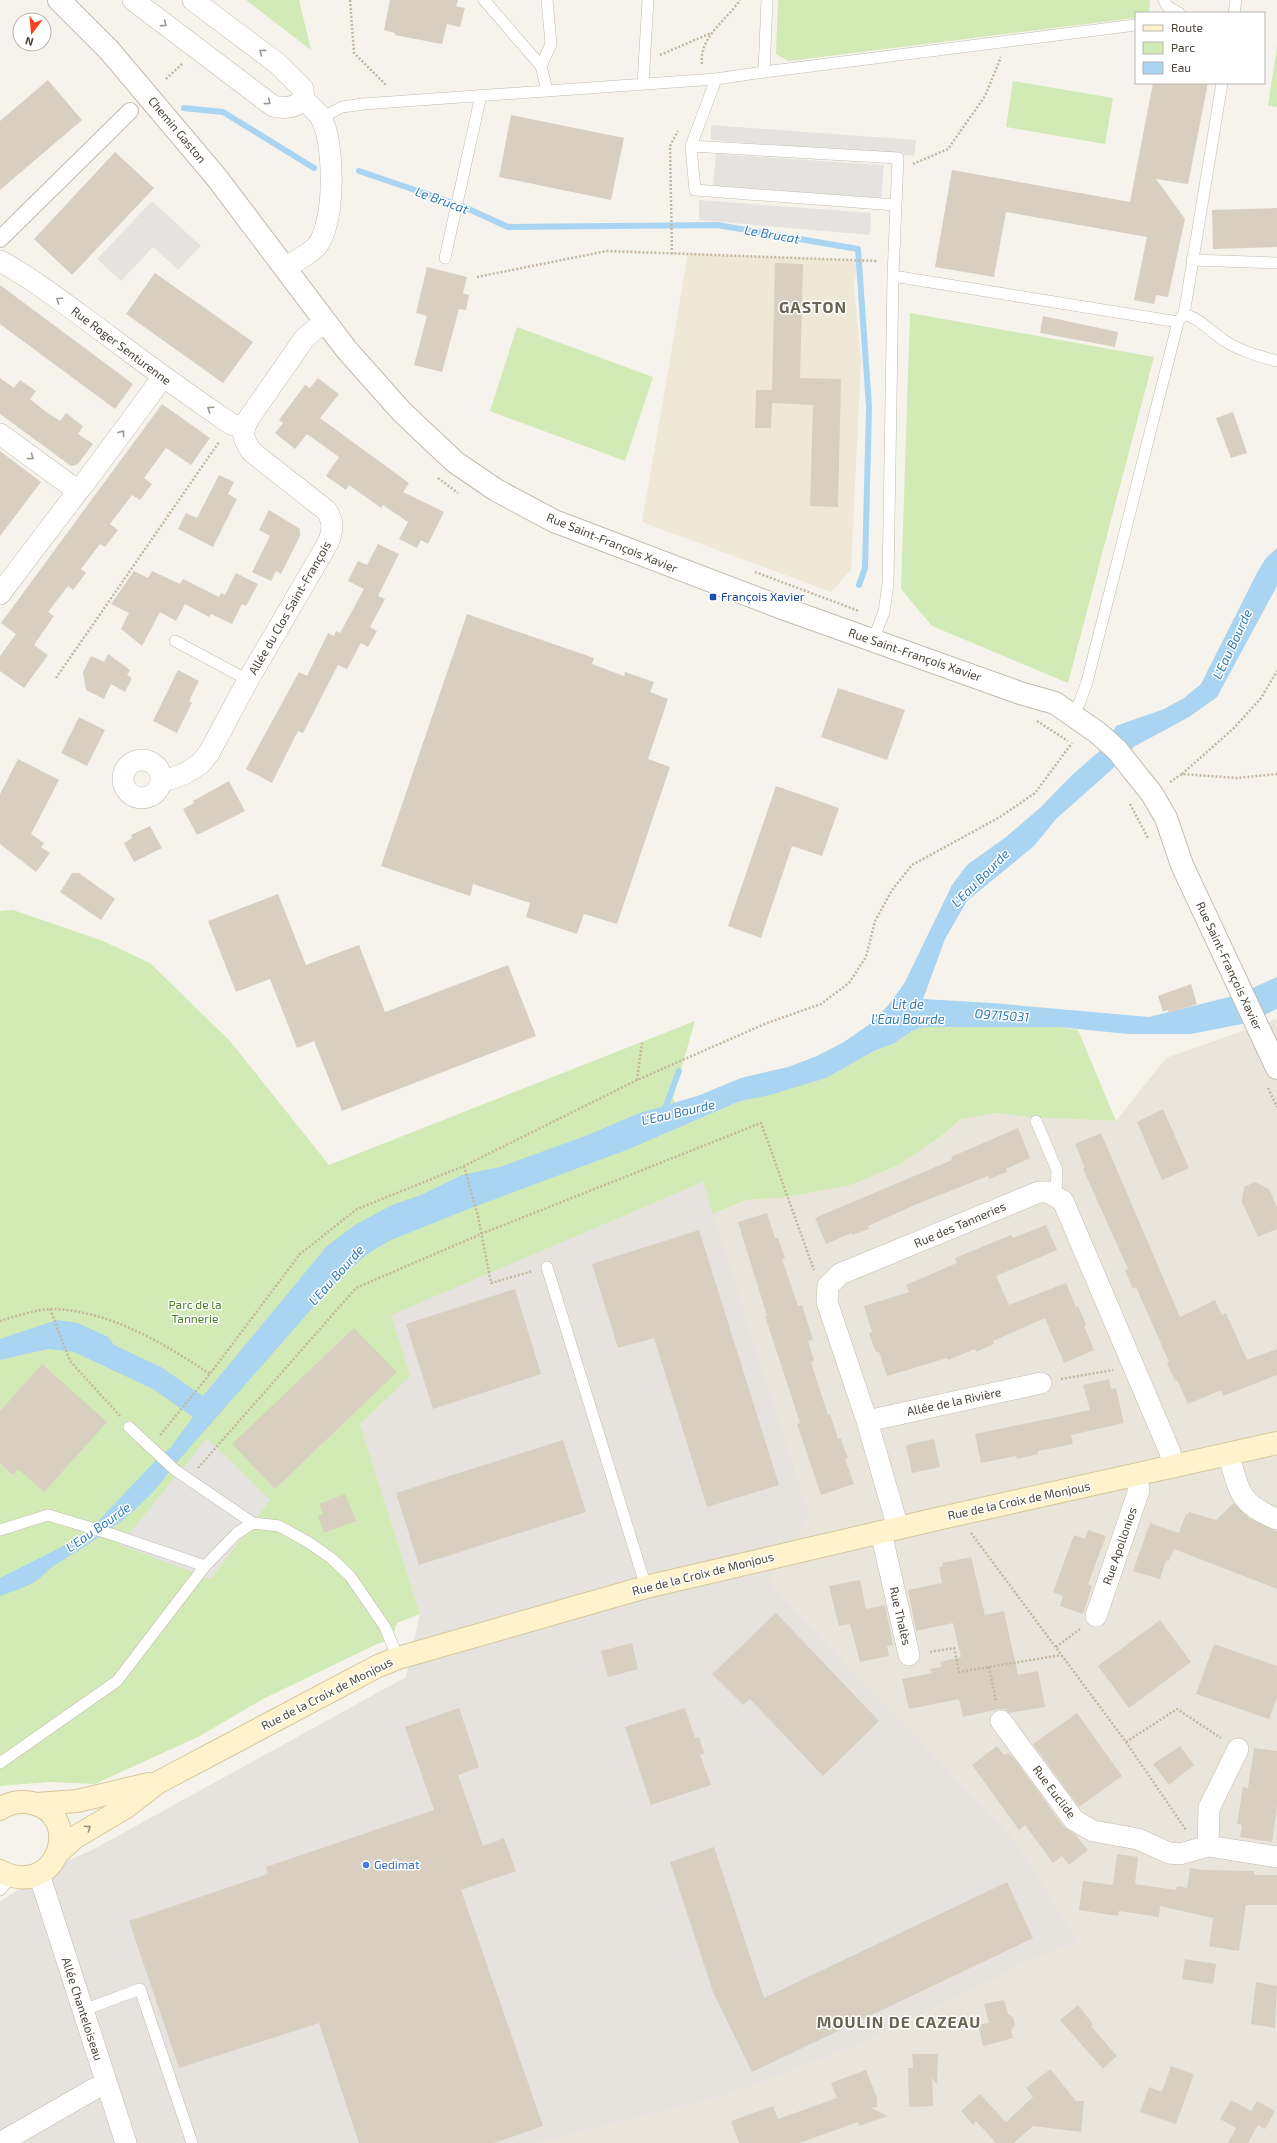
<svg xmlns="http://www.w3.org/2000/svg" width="1277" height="2143" font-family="'Exo 2',sans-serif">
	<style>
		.residential { fill: #eae5da }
		.industrial { fill: #e6e2dd }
		.education { fill: #efe8d6 }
		.green { fill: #d2eab5 }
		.parking { fill: #e5e3e0 }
		.water { fill: #a9d4f2 }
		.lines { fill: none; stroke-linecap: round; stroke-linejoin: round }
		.stream { stroke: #a9d4f2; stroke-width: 6 }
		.building { fill: #d8cfc1 }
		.service-casing { stroke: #c2bbae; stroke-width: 12 }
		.pedestrian-casing { stroke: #c2bbae; stroke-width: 18 }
		.minor-casing { stroke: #c2bbae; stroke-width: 22 }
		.tertiary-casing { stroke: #c2bbae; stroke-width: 24 }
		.secondary-casing { stroke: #d6c79b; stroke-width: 24 }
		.path { stroke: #c4b79f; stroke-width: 2.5; stroke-dasharray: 2 2; stroke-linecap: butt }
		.service { stroke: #fff; stroke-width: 11 }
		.pedestrian { stroke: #fff; stroke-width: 16 }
		.minor { stroke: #fff; stroke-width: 21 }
		.tertiary { stroke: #fff; stroke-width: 22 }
		.secondary { stroke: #fff3cd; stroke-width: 22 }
		.oneway { stroke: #9c9892 }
		.oneway2 { stroke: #9c937c }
		.transit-dot { fill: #1a4fb4; stroke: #fff; stroke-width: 1.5 }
		.shop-dot { fill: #3f7fe0; stroke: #fff; stroke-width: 1.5 }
		.labels { text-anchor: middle; stroke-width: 3; stroke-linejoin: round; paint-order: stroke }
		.street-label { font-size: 12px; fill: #4b4439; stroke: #fff }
		.transit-label { font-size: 12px; fill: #164399; stroke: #fff; text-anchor: start }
		.park-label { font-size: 12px; fill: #4a7f2a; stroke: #fff }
		.shop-label { font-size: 12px; fill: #366cbe; stroke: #fff; text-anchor: start }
		.water-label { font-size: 13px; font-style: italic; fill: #2e7ab2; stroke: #fff }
		.district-label { font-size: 16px; font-weight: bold; letter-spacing: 1px; fill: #6e6250; stroke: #fff }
	</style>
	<rect width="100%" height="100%" fill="#f6f3ec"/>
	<!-- residential -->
	<path class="residential" d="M1277 1019V2143H539L734 2093 864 2043 1008 1973 1019 1964 1080 1942 1014 1839 769 1582 810 1516 713 1214 746 1200 782 1198 851 1185 899 1165 940 1137 961 1119 997 1113 1028 1117 1116 1121 1166 1058Z"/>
	<!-- industrial -->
	<path class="industrial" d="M703 1182 810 1516 769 1582 1014 1839 1080 1942 1019 1964 1008 1973 864 2043 734 2093 539 2143H0V1902L39 1874 94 1849 406 1677 420 1614 360 1424 409 1376 390 1315Z"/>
	<!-- education -->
	<path class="education" d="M688 254 851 260 858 262 854 285 861 360 851 570 831 592 642 522Z"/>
	<!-- green -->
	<path class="green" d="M246 0H299L311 50Z
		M778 0H1150L1149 13H1136V18L788 61 776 54Z
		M1277 46V107L1268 106Z
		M1013 81 1113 98 1105 144 1006 127Z
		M910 313 1154 357 1068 683 932 626 901 589Z
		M517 327 653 377 625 461 490 411Z
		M13 910 103 941 150 963 230 1041 329 1165 695 1021 673 1098 684 1125 740 1101 826 1078 876 1050 893 1044 912 1031 923 1027H1059L1078 1030 1116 1121 1028 1117 997 1113 961 1119 940 1137 899 1165 851 1185 782 1198 746 1200 713 1214 703 1182 391 1315 410 1376 360 1424 420 1614 397 1623 392 1639 377 1644 261 1700 200 1736 95 1784 50 1782 0 1786V911Z"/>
	<!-- parking -->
	<path class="parking" d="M711 125 916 140 914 156 711 140Z
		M716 154 884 165 881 198 713 186Z
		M699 200 871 213 870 235 699 220Z
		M152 201 201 246 178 270 153 247 121 281 97 259Z
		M207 1438 270 1500 211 1579 120 1545Z"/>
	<!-- water -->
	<path class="water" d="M1277 548V586L1217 697 1189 717 1135 746 1118 764 1056 819 1034 846 967 901 945 939 923 999 992 1003 1149 1017 1237 995 1277 977V1009L1247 1023 1191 1034H1128L1059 1027H923L912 1031 893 1044 876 1050 826 1078 770 1095 740 1101 629 1149 466 1210 391 1240 375 1249 361 1259 322 1297 171 1469C142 1512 99 1538 55 1565 48 1569 43 1576 36 1581 26 1588 12 1591 0 1596V1578L85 1535 158 1458 171 1447 193 1417 153 1389 74 1352 48 1349 0 1360V1339L57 1320 78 1323 108 1337 114 1345 161 1367 203 1396 327 1246 355 1225 392 1205 421 1195 462 1175 500 1167 588 1135 637 1114 700 1095 741 1078 788 1067 817 1056 844 1042 874 1021 890 1003 905 982 952 885 967 865 1006 837 1041 807 1071 776 1103 748 1116 726 1164 709 1184 698 1201 684 1258 571 1266 558Z"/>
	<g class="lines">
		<!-- stream -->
		<path class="stream" d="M184 108 223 112 314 168
			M359 171 462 206 508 227 717 225 858 249 869 407 865 568 859 585
			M664 1111 679 1071"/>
	</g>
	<!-- building -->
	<path class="building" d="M390 0H458L456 6 465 8 460 27 447 24 442 44 395 35V33L384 30Z
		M48 80 82 120 0 190V121Z
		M1153 83H1208L1188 184 1156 179 1185 219 1168 297 1156 295 1154 304 1134 300 1147 237 1006 212 994 277 935 267 952 170 1130 202Z
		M511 115 624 138 611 200 499 177Z
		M115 152 154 188 72 275 34 239Z
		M1277 208V247L1213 249 1212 210Z
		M775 263 803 264 800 378 841 379 838 507 810 506 813 405 772 403 771 428H755L756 390H772Z
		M427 267 467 277 463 293 469 295 466 310 459 309 442 372 414 365 427 316 416 313Z
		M155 273 253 342 223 383 126 314Z
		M0 285 133 384 115 409 0 324Z
		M1043 316 1118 332 1115 347 1040 333Z
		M0 378 14 388 20 380 36 391 30 399 45 411 60 421 66 413 83 426 78 434 93 444 78 464 71 466 0 414Z
		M318 378 339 394 320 418 409 483 403 492 444 512 428 544 421 540 417 548 399 539 408 522 383 505 381 508 349 485 346 490 326 476 339 457 307 434 295 449 275 433 283 423 279 420 305 385 310 388Z
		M162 404 210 438 191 465 166 448 144 478 152 484 140 500 132 495 110 524 118 530 105 547 100 544 81 569 86 573 73 590 68 586 48 612 54 616 34 645 48 655 24 688 0 671V656L16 634 1 623Z
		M1233 412 1247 453 1231 458 1216 418Z
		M0 451 41 482 0 536Z
		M219 475 234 482 228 494 237 499 213 547 178 529 186 513 197 518Z
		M269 510 300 529V536L281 574 276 571 271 581 252 572 270 536 259 530Z
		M378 544 399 554 378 596 385 599 370 627 377 631 368 647 361 643 347 669 338 665 303 733 298 731 272 783 246 769 299 672 307 676 328 633 334 636 336 631 340 633 364 589 348 581 358 561 367 565Z
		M134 571 148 578 152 571 180 584 183 579 219 597 221 593 225 595 236 573 258 584 246 606 242 604 232 624 211 614 209 617 185 604 176 621 160 612 142 646 121 629 129 613 111 604Z
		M467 614 594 658 592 664 624 676 625 672 654 682 650 692 668 699 648 759 670 767 617 924 584 914 577 934 526 917 530 903 473 884 470 896 381 866Z
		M108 654 130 670 127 675 132 678 125 692 111 684 104 699 86 690 83 672 91 656 104 662Z
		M178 670 199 681 189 701 192 703 177 733 153 721Z
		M838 688 905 710 887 760 821 737Z
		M79 717 105 730 87 766 61 753Z
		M18 759 59 780 31 834 44 843 41 847 50 853 36 872 0 844V794Z
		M229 781 245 811 197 835 183 809 194 803 193 801Z
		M776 786 839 808 822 856 792 846 761 938 728 926Z
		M150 826 162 848 134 862 124 843 132 838 131 835Z
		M72 873H79L115 899 101 920 60 892Z
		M278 894 306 965 359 945 385 1012 508 965 536 1036 342 1111 314 1041 297 1048 270 979 236 992 208 921Z
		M1191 984 1197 1004 1169 1013 1168 1010 1163 1012 1158 996Z
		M1163 1109 1189 1168 1162 1180 1137 1122Z
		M1018 1128 1030 1158 1006 1169 1007 1172 989 1179 988 1176 917 1204 868 1226 869 1229 852 1235 851 1233 826 1244 815 1218 952 1160 951 1157Z
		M1101 1133 1180 1317 1215 1300 1222 1315 1226 1313 1247 1360 1277 1349V1375L1223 1396 1221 1390 1188 1404 1177 1380 1175 1381 1167 1363 1169 1362 1136 1287 1133 1289 1125 1270 1128 1269 1083 1169 1085 1168 1075 1144Z
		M1255 1182 1269 1189 1277 1207V1229L1258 1237 1242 1202 1244 1187Z
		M767 1213 775 1238H778L785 1258 782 1259 798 1306 802 1305 813 1340 808 1341 814 1361 811 1362 828 1415 830 1414 838 1439 841 1438 844 1448 848 1458 845 1459 854 1484 821 1495 797 1424 800 1423 765 1316H767L738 1222Z
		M1046 1225 1057 1250 996 1276 1009 1305 1066 1283 1076 1307 1078 1306 1082 1315 1086 1325 1084 1326 1094 1350 1064 1363 1045 1318 993 1341 994 1344 976 1352 975 1349 948 1360 947 1358 887 1376 879 1352H876L872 1342 869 1333 872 1332 864 1306 909 1292 906 1285 957 1263 955 1258 1011 1235 1013 1238Z
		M699 1230 779 1485 707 1507 654 1338 618 1348 592 1264Z
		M515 1289 541 1374 433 1409 406 1324Z
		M354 1328 397 1372 275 1489 232 1444Z
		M42 1364 107 1422 44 1492 18 1469 13 1475 0 1463V1411Z
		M1109 1379 1111 1389 1116 1388 1124 1423 1071 1435 1073 1444 1038 1451V1454L1017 1459 1016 1456 981 1463 975 1434 1090 1410 1083 1385Z
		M934 1439 940 1467 912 1473 906 1445Z
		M563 1440 586 1512 419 1565 396 1493Z
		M345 1494 356 1521 324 1533 318 1516 323 1514 319 1504Z
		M1234 1503 1249 1518 1277 1531V1589L1174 1549 1169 1561 1166 1560 1160 1579 1133 1571 1150 1523 1179 1533 1186 1514 1188 1515 1189 1512 1216 1520Z
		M1088 1530 1106 1536 1088 1584 1092 1586 1083 1614 1060 1606 1063 1596 1053 1592 1074 1535 1085 1539Z
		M971 1557 985 1615 1004 1611 1018 1675 1038 1671 1045 1707 1009 1713 1005 1709H999L963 1717 959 1699 909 1709 902 1679 932 1673 930 1669 941 1667 940 1662 961 1657 953 1623 916 1631 908 1590 942 1583 939 1567 943 1566 942 1563Z
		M860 1580 866 1609 885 1605 893 1645 887 1646 889 1656 860 1662 850 1624 839 1626 829 1586Z
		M776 1613 879 1721 823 1776 750 1699 743 1705 712 1674Z
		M1160 1620 1191 1662 1129 1708 1098 1666Z
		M632 1643 638 1669 608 1677 601 1651Z
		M1214 1644 1277 1666V1698L1269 1719 1196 1694Z
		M459 1708 479 1767 458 1775 483 1846 504 1838 516 1871 461 1890 543 2126 494 2143H359L319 2023 179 2068 129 1921 268 1874 266 1867 434 1810 405 1727Z
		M685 1708 695 1738 699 1737 704 1753 700 1755 711 1785 651 1805 625 1727Z
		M1077 1713 1122 1776 1079 1807 1033 1744Z
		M997 1746 1004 1755 1008 1753 1014 1758 1064 1827 1076 1835 1088 1850 1069 1865 1062 1856 1053 1863 1025 1825 1019 1830 972 1765Z
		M1180 1746 1194 1765 1169 1785 1153 1764Z
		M1254 1748 1277 1751V1805L1272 1842 1240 1837 1242 1825 1237 1824 1243 1787 1248 1788Z
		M714 1847 764 1998 1007 1882 1033 1938 752 2072 713 1992 670 1862Z
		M1117 1854 1138 1857 1135 1884 1176 1890 1177 1886 1187 1888 1190 1868 1204 1870 1254 1871V1875H1277V1905H1246L1239 1951 1209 1946 1213 1918 1160 1906 1159 1917 1119 1911 1118 1916 1079 1910 1083 1881 1113 1885Z
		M1185 1959 1216 1964 1213 1984 1182 1979Z
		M1256 1982 1277 1986 1275 2028 1251 2024Z
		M1004 2000 1008 2014 1013 2017 1015 2025 1011 2030 1013 2038 983 2046 978 2025 989 2023 984 2004Z
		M1078 2005 1093 2024 1091 2026 1117 2056 1103 2069 1060 2020Z
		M912 2054H938L937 2084 932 2078 933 2106 909 2107 908 2068H913Z
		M1171 2066 1194 2074 1176 2124 1140 2112 1149 2087 1162 2092Z
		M1050 2069 1076 2101H1084L1081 2132 1033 2126 1014 2143H996L976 2121 973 2125 961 2111 980 2094 1006 2122 1033 2097 1026 2088Z
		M866 2070 877 2098V2107L871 2108 888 2116 859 2126 858 2122 799 2143H739L731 2121 773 2106 778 2119 837 2098 831 2083Z
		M1231 2100 1251 2111 1257 2101 1275 2111 1265 2129 1258 2125 1248 2143H1228L1236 2128 1220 2119Z"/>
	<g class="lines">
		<defs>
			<path id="service" d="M484 0 541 66 547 91
				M767 0 764 72 716 79 691 146 898 158 893 276 888 584 884 612 873 640
				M1164 0 1167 6 1179 13
				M1234 13 1236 0
				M541 66 551 44 547 0
				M764 72 1136 25
				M643 84 648 0
				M321 118 342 107 363 104 716 79
				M691 146 695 190 896 205
				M445 258 481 95
				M1192 260 1277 263
				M893 276 1178 322 1184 314 1222 83
				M1184 314C1203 320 1210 332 1225 341 1240 351 1259 356 1277 361
				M175 641 248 680
				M1072 713 1079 704 1087 682 1178 322
				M1036 1121 1057 1170 1056 1196
				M547 1267 646 1587
				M129 1427 175 1470 253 1523
				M0 1530 48 1515 111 1534 205 1566
				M0 1763 117 1681 205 1566 237 1533 253 1523 279 1526 308 1542 331 1558 350 1576 385 1627 398 1658
				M0 1890 11 1877
				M84 2010 140 1989 192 2143"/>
			<path id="pedestrian" d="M0 239 130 111"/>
			<path id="minor" d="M133 0 273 106C285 109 295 108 304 100L303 89 278 64 193 0
				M0 261C39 282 74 311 110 337 150 367 190 396 231 424L244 428
				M286 268C295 261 308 255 316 247 336 225 335 142 321 118 317 111 309 105 304 100
				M0 434 78 491 84 484 163 377
				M0 594 78 491
				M123 779a19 19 0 1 1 38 0a19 19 0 1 1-38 0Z
				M161 779H170L184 774 200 764 209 753 248 680 328 543C333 530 334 523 327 511L252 452C242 438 241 433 249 418L304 339 325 321
				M867 1421 1041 1383
				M1229 1455C1239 1491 1239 1504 1277 1519
				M898 1528 867 1421 827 1302 828 1286 840 1274 1039 1192H1048L1063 1201 1170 1452 1173 1467
				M881 1532 909 1655
				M1096 1616 1139 1490 1136 1476
				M1001 1721 1074 1820 1093 1831 1138 1839 1169 1853 1180 1854 1208 1846 1277 1857
				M1208 1846 1209 1808 1238 1749
				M39 1874 126 2143
				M0 2143 106 2082"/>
			<path id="tertiary" d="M59 0 109 50 217 178 346 349 402 412 455 462 496 490 554 521 785 609 1020 693 1055 703 1098 733 1117 750 1152 794 1166 818 1182 865 1277 1068"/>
			<path id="secondary" d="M37 1804 77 1801 149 1784
				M0 1809C10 1802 21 1801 32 1803 85 1815 57 1901 0 1871
				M58 1853 74 1838 126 1807 157 1783 378 1666 398 1658 646 1587 937 1519 1277 1443"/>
		</defs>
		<!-- service casing -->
		<use href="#service" class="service-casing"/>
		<!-- pedestrian casing -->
		<use href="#pedestrian" class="pedestrian-casing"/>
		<!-- minor casing -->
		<use href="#minor" class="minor-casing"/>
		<!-- tertiary casing -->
		<use href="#tertiary" class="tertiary-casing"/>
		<!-- secondary casing -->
		<use href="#secondary" class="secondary-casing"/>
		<!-- path -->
		<path class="path" d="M350 0 354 53 387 86
			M660 55 711 33
			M702 64C699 37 726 21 740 0
			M166 79 183 63
			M913 164 948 149 985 96 1001 57
			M672 254 670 146 678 131
			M477 277 607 251 877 261
			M438 478 458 493
			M755 572 859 611
			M56 678 219 442
			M1037 721 1068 741
			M1182 774 1234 728 1261 698 1277 671
			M1170 782 1182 774 1237 778 1277 774
			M1130 804 1148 838
			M637 1080 642 1043
			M1268 1088 1277 1107
			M464 1166 478 1216 491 1283 533 1271
			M50 1309 70 1361 120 1416
			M0 1321C14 1317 37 1309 51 1309 109 1310 163 1343 210 1374
			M1061 1379 1113 1370
			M160 1435 210 1374 300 1254 357 1209 464 1166 637 1080 767 1023 821 1004 849 983 866 957 875 921 892 890 912 865 1000 817 1035 793 1072 743
			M198 1468 356 1288 481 1234 761 1123 814 1270
			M971 1533 1126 1742 1186 1830
			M1056 1647 1080 1629
			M930 1652 954 1648 959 1672 1061 1655
			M989 1667 996 1701
			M1126 1742 1177 1709 1221 1738"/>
		<!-- service -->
		<use href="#service" class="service"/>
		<!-- pedestrian -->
		<use href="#pedestrian" class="pedestrian"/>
		<!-- minor -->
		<use href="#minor" class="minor"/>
		<!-- tertiary -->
		<use href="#tertiary" class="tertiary"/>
		<!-- secondary -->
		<use href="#secondary" class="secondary"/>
	</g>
	<!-- one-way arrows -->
	<defs><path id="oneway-chevron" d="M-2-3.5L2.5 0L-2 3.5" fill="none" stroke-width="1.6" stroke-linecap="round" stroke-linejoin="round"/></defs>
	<g class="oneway">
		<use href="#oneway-chevron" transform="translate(164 24) rotate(37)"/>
		<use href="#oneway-chevron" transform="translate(262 52) rotate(-143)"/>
		<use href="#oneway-chevron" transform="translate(268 102) rotate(37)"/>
		<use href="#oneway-chevron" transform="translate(59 300) rotate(-145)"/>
		<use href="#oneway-chevron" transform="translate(210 409) rotate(-146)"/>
		<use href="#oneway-chevron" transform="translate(122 433) rotate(-53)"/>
		<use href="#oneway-chevron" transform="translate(31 457) rotate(36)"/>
	</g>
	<use class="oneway2" href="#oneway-chevron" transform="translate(88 1828) rotate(-34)"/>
	<!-- markers -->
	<rect class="transit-dot" x="709" y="593" width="8" height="8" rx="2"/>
	<circle class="shop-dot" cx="366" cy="1865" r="4"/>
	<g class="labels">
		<!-- street labels -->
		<g class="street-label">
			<text transform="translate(177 130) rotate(50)" y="4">Chemin Gaston</text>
			<text transform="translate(121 346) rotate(37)" y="4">Rue Roger Senturenne</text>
			<text transform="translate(612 543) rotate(22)" y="4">Rue Saint-François Xavier</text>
			<text transform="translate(290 608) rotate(-60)" y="4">Allée du Clos Saint-François</text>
			<text transform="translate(915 655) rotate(19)" y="4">Rue Saint-François Xavier</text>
			<text transform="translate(1229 966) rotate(65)" y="4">Rue Saint-François Xavier</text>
			<text transform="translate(960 1225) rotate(-23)" y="4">Rue des Tanneries</text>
			<text transform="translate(954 1402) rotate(-12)" y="4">Allée de la Rivière</text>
			<text transform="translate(1019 1501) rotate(-12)" y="4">Rue de la Croix de Monjous</text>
			<text transform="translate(1120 1546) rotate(-71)" y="4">Rue Apollonios</text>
			<text transform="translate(703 1574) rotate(-14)" y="4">Rue de la Croix de Monjous</text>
			<text transform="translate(900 1616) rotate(77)" y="4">Rue Thalès</text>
			<text transform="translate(327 1694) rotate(-27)" y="4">Rue de la Croix de Monjous</text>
			<text transform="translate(1054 1792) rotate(53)" y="4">Rue Euclide</text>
			<text transform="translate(82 2009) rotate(72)" y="4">Allée Chanteloiseau</text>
		</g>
		<!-- transit labels -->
		<g class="transit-label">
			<text x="721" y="601">François Xavier</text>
		</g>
		<!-- park labels -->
		<g class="park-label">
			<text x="195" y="1309">Parc de la<tspan x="195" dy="14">Tannerie</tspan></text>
		</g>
		<!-- shop labels -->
		<g class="shop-label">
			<text x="374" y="1869">Gedimat</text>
		</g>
		<!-- water labels -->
		<g class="water-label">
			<text transform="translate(442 200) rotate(20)" y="5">Le Brucat</text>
			<text transform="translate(772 234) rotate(10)" y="5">Le Brucat</text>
			<text transform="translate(1232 644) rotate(-65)" y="5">L'Eau Bourde</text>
			<text transform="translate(980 878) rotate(-45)" y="5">L'Eau Bourde</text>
			<text x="908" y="1009">Lit de<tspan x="908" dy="15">l'Eau Bourde</tspan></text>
			<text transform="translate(1002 1015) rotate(4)" y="5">O9715031</text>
			<text transform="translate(678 1112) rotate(-13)" y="5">L'Eau Bourde</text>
			<text transform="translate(336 1275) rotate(-48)" y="5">L'Eau Bourde</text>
			<text transform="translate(98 1527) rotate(-35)" y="5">L'Eau Bourde</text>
		</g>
		<!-- district labels -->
		<g class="district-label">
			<text x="813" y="313">GASTON</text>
			<text x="899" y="2028">MOULIN DE CAZEAU</text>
		</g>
	</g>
	<!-- legend -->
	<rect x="1135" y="12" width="130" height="72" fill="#ffffff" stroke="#b7b4b0"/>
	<rect x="1143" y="25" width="20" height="6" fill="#fff3cd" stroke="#b7b4b0"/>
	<text x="1171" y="32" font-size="12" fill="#4b4439">Route</text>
	<rect x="1143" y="42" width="20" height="12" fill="#d2eab5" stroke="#b7b4b0"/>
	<text x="1171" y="52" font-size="12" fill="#4b4439">Parc</text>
	<rect x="1143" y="62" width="20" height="12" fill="#a9d4f2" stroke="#b7b4b0"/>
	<text x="1171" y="72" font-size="12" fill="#4b4439">Eau</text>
	<!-- north arrow -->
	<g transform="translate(32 32) rotate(196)"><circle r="19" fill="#ffffff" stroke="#b7b4b0"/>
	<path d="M0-3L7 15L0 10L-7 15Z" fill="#fc3f1d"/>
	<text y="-6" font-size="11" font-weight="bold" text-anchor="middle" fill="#4b4439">N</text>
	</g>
</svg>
